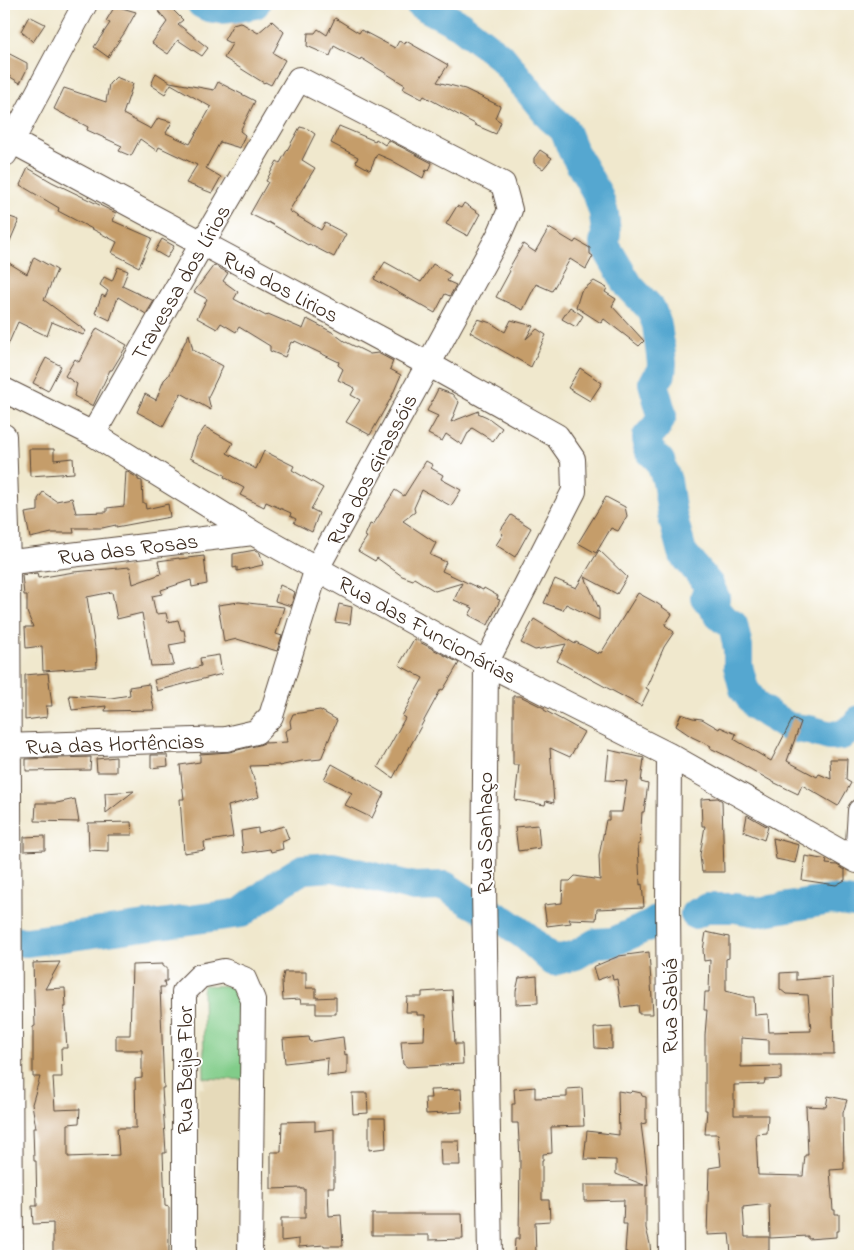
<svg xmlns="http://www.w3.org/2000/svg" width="864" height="1260" font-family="'Indie Flower',sans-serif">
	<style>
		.built { fill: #e6daba }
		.green { fill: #81cc89; stroke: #5e7b54 }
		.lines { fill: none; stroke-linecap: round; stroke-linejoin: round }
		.river { stroke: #55a7d0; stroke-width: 30 }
		.building { fill: #c59d6a }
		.minor-casing { stroke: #564638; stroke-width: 26 }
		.minor { stroke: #fff; stroke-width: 24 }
		.labels { text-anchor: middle; stroke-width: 4; stroke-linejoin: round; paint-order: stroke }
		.street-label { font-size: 22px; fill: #3b2a1e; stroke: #fff }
	</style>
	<rect width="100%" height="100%" fill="#fff"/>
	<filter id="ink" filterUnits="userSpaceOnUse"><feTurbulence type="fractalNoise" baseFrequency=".02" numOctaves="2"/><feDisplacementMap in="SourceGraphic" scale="10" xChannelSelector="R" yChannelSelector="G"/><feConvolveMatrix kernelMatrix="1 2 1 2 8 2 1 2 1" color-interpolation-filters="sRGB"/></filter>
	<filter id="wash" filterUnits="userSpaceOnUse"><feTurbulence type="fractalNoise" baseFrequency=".0096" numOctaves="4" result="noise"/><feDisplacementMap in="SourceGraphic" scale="20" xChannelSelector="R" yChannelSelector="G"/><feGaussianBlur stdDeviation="1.12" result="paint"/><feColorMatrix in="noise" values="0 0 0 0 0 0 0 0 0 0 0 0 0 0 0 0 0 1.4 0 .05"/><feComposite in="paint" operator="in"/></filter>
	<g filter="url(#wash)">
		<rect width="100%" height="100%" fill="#f0e8cd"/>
		<!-- built -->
		<path class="built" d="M204 1078 240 1080 246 1254 199 1256V1088H204Z"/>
		<!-- green -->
		<path class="green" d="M203 985 246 987V1080L204 1078Z"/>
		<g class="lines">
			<!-- river -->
			<path class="river" d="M202 4C217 13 238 7 255 4
				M420 4 460 25 502 58 550 117 564 129 572 149 598 195 604 214 606 233 604 244 629 286 651 309 657 325 662 363 661 374 653 383 662 415 657 426 647 437 648 449 660 461 667 481 672 514 682 552 709 585 715 598 705 597 722 618 733 625 738 648V666L744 689 756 706 788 727 809 730 830 736 842 735 856 726 860 720
				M695 914 708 908H735L758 912 831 900 860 904
				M4 941 27 942 241 913 280 883 303 869 333 867 414 887 445 886 468 901 505 921 527 937 553 961 576 955 596 943 613 942 651 925 661 918"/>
		</g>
		<g id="blocks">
			<!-- building -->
			<path class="building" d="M153 4H167L183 20 178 24 208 48 202 56 178 40 168 54 152 43 167 22Z
				M115 6 136 12 125 32 108 57 94 47 110 23 106 21Z
				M29 16 45 24 33 42 21 31Z
				M335 18 359 33 361 30 395 48 399 41 405 44 406 41 448 65 437 82 465 89 500 106 495 118 501 122 496 134 475 125V124L424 96 422 99 403 89 405 85 361 58 360 60 334 46 330 56 307 46 308 33H315L318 29 327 35Z
				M272 21 284 32 273 53 285 60 271 85 265 82 264 83 224 58 232 44 224 40 233 24 240 22 258 33Z
				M4 51 27 63V69L20 83 4 73Z
				M156 73 170 82 214 90 218 82 255 101 240 131 245 135 240 148 220 142 206 168 221 177 212 193 186 183 197 165 159 147 157 151 140 139 131 156 119 151 122 146 87 130 88 127 54 109 64 88 106 102 109 84 116 77 133 84 123 114 151 129 158 118 172 122 166 133 190 144 211 107 171 84 165 94 151 85Z
				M339 126 375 141 376 139 385 145 388 140 432 163 429 171 426 170 423 178 391 160 377 154 370 170 356 162 358 157 331 143Z
				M300 127 308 129 315 134 302 160 315 168 289 211 321 230 325 223 346 234 334 257 309 244 308 245 268 222V223L250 214 268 182 266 181 277 161 280 163Z
				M540 150 552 158 543 169 534 163V158Z
				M28 168 52 182 116 213 113 221 152 238 139 267 112 253 117 242 58 211 59 208 20 185Z
				M464 203 480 214 468 236 446 224 457 206 461 208Z
				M4 215 19 220 4 255Z
				M549 228 574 243 576 240 590 248V254L593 256 586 269 570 259 552 291 536 284 523 310 496 297 510 271 508 270 523 244 535 252Z
				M162 239 174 246 167 258 155 251Z
				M34 257 57 270 44 300 86 331 83 335 52 322 47 336 18 322 4 354V260L27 274Z
				M385 262 421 282 433 264 451 275 447 281 456 285 450 296 445 294 435 313 374 279Z
				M214 265 228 273 223 281 238 292 234 299 266 316 268 314 303 329 307 319 332 332 344 341 370 354 378 353 393 361 390 369 401 375 391 398 370 435 346 422 360 400 351 395 355 388 338 380 343 369 338 365 339 362 295 341 294 343 291 342 285 357 270 351V346L239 327 236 332 221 323 217 329 197 318 207 299 194 292Z
				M118 267 128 271 122 286 154 301 146 314 118 297 110 320 95 313 102 295 105 297 108 291 100 285 104 277 112 281Z
				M594 281 607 288 605 292 616 299 612 306 644 341 639 346 604 319 601 323 576 307 581 291Z
				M570 307 583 316 576 327 562 319Z
				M478 319 491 323 505 332 511 320 533 326 526 339 537 329 546 335 531 367 470 332Z
				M97 328 127 345 112 370H110L93 406 74 396 77 384 65 376 75 359 79 362Z
				M189 334 193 350 223 366 208 397 211 410 181 393 163 426 137 412 145 394 156 400 164 380 168 376Z
				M46 358 61 366 48 391 33 383Z
				M580 368 602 383 590 401 568 388Z
				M438 389 452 394 459 402 451 422 479 411 478 413 487 417 502 428 493 441 472 428 469 433H468L462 445 446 434 442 441 428 434 438 416 427 411Z
				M205 427 233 443 227 453 256 469 264 451 294 466 292 470 323 488 311 509 319 513 312 532 294 523 296 519 290 516 291 513 266 502 264 507 240 495 244 488 224 477 225 475 190 458 197 438Z
				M29 449H54V460L73 458 74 473 30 476Z
				M426 461 433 465 431 468 443 475 441 479 461 490 451 506 422 490 414 508 415 512 403 521 436 543 430 555 446 562 442 571 483 590 484 588 498 596 497 599 500 600 488 625 469 615 473 608 454 600 462 583 435 591 414 578 413 580 402 576 377 558 375 561 358 551 367 537 365 536 370 524 373 525 395 490 404 496Z
				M126 471 138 478V480L142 481 143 503H145L146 509 168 504 170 517 116 527V525L102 528H73L74 533H52L30 538 25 513 38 511V499L43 492 56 501 72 498 76 513 107 512V508L124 506Z
				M606 497 625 507 627 516 618 531 611 528 596 553 578 543Z
				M511 515 531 528 515 557 496 545 503 534 500 531Z
				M255 550 260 553 263 565 237 571V567L233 568V554Z
				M599 550 627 577 617 594 585 577 599 609V620L566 604 563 610 544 603 555 579 576 588Z
				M204 556 207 584 192 587 191 580 161 590 162 594 152 596 156 614 166 613 168 622 178 620 181 630H184L186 642 169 645 174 665 151 666 142 613 117 619 112 592 87 597 95 648H96L97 667 43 671 42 646 26 648 25 627H33L27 612V595H24L22 575 37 573 38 578 74 572 130 567 133 584 161 574 158 561 179 558V559Z
				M280 585 295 592 291 606 275 601Z
				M638 593 658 604 672 614 665 625 674 632 664 647 646 688 649 690 641 706 557 661 566 644 535 650 521 643 534 619 575 644 576 642 598 654 599 652 601 653Z
				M239 602 284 607 276 634 282 636 277 651 237 639 224 642 218 605Z
				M339 604 352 607 350 624 335 622Z
				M414 639 459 663 443 690 441 689 393 778 378 767 405 718 402 716 423 678 399 665Z
				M219 655 222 674 157 691 154 680 201 666 200 658Z
				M48 673 52 706H46L47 717 25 720V675Z
				M149 684 154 710 105 711 106 706 72 710 69 695 111 698 130 695 129 687Z
				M513 696H520L544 708V710L584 732 570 757 550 748 554 803 546 801 545 805 515 800 519 765H513Z
				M320 710 337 720 321 759 302 761 279 766V765L250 766 259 797 228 806 233 837 204 842 205 850 184 853 180 799H184L180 765 200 762V754L229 752 259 745 264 743 287 742 285 731 291 728 290 721 293 714Z
				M681 714 693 718 702 719 719 729 720 727 736 734 734 739 771 761 793 718 801 722 787 761 817 777 819 774 831 779 830 759H847L846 780 851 783 838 806 802 785 798 794 773 782 731 758 710 748 711 746 692 737 676 726Z
				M609 750 644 758 641 782 648 784 644 812H642L640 844H638L640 885 642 884 644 907 597 909 596 920 569 919 571 923 547 926 544 905 562 903 563 881H570L575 876 600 880 599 856 606 820H609V812H622L627 781 606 780Z
				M151 755H167L168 766 151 768Z
				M91 757 90 770 26 771V759Z
				M116 757V772H97L96 759Z
				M332 764 384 793 372 818 345 805 352 793 324 779Z
				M134 791 106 813 105 793Z
				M718 798 722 801 724 872H702L700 855 705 826H702L701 799Z
				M75 799 79 822 35 821 36 803H57Z
				M747 815 768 827 764 840 744 832Z
				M131 822 132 835H108V851L89 850 88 823Z
				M538 825 540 848 518 851 515 827Z
				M284 826 289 839 282 842 283 849 271 852 270 849 243 853 241 831 258 828V833Z
				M45 836V850L24 851V837Z
				M773 838 799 845 795 863 776 859Z
				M805 856 827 860 826 864 837 865 845 870V880L836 885 802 880Z
				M706 932 729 937V958L726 959V991L748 997H754L755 1015 768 1014 769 1032 811 1031 808 995 786 994 780 989V973L796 972V980L832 977 834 1054H769V1040L741 1038V1067L781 1066V1079L765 1080 764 1084 734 1085V1115H768L767 1133 756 1134 758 1175 803 1176 805 1155H808L806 1106 826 1107 828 1096 847 1100 843 1113 844 1169 830 1170 833 1210H835V1214H839V1231H836V1237L808 1239V1236L770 1238 769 1204 743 1207 745 1237H769V1251L731 1253 729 1234 707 1235 709 1168 721 1166 718 1134H705L707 1110H705V1035L707 1010H704L705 992H709L710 960 704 961 703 950Z
				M649 952 653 1014H639L638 1005 621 1007 617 979 613 980 612 975 597 980 593 967 619 956Z
				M60 962 45 989 65 988 66 1007H64L67 1048H61L62 1077H53L55 1110 80 1109 79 1123 68 1124V1157L119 1155 117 1128H136L135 1079 142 1078V1050H116V1035H130L132 965 163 964V967H167V981H164L165 987H160L164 1088H162L166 1153H163L165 1206 169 1207V1256H53V1223L33 1224 32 1206H37L36 1161H34L33 1128H36L32 1104 40 1077H33V1027L35 1026 33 963Z
				M284 972H306V988H316V998L336 997V1014H316V1003H301L300 999 283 1000 282 982Z
				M537 976 538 1003 516 1004V991L519 978Z
				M452 990 455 1044H462L463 1064 407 1067 403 1064 401 1041 424 1040 425 1015H417V1012H406L407 997H422V992Z
				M612 1027V1049L595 1048 594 1028Z
				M309 1037 310 1042 343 1037 345 1055 347 1054V1074L327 1076 328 1058 285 1063 283 1039Z
				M535 1087V1098L567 1097V1089L582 1088 584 1126 551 1127 552 1153 543 1154V1160H542V1200H549L550 1221 535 1222 536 1256H514L515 1239H519L520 1159 518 1123H512V1104H515L514 1089Z
				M461 1089 462 1112 426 1114 425 1098H431L430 1090Z
				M618 1091 630 1093 632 1091 641 1093 642 1096 646 1097V1123L641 1124 646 1163 648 1186 646 1185V1228L650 1244 651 1256H627V1252H625L627 1224H623L624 1200 584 1201V1185H644L616 1174V1160L584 1159 587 1131 619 1135Z
				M352 1093H367L368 1113 353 1114Z
				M369 1118H385L386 1148 369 1150Z
				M315 1121V1131L334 1129V1187H328L329 1216 341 1215 343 1246H324V1245L299 1247V1239L281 1241V1218H305V1189H301V1188L271 1189V1152H281L282 1122Z
				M440 1141H459L460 1165H441Z
				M372 1214H462L463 1239 429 1240V1235H372Z"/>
		</g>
	</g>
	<g filter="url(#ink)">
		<use href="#blocks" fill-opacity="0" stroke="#564638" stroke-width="1"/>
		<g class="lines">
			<defs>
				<path id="minor" d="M4 137 428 364 557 436 573 459 574 491 486 663 484 888 490 1256
					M5 154 85 4
					M4 390 93 434 253 533 486 663 669 755 857 861 860 811
					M4 436 8 562 11 1256
					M4 563 253 533
					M4 746 226 739 256 732 271 716 317 568 499 235 510 210 503 184 299 79 202 244 93 434
					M669 755 668 906 671 1256
					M184 1256V992L200 976 224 971 244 979 253 1000 250 1256"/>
			</defs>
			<!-- minor casing -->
			<use href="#minor" class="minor-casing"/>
			<!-- minor -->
			<use href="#minor" class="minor"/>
		</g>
	</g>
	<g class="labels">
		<!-- street labels -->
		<g class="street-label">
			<text transform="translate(180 282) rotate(-60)" y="8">Travessa dos Lírios</text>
			<text transform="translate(281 286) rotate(28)" y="8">Rua dos Lirios</text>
			<text transform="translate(371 469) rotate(-62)" y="8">Rua dos Girassóis</text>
			<text transform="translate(128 548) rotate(-7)" y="8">Rua das Rosas</text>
			<text transform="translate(428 629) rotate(29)" y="8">Rua das Funcionárias</text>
			<text transform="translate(115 743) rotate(-2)" y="8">Rua das Hortências</text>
			<text transform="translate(484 833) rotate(-90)" y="8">Rua Sanhaço</text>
			<text transform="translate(669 1006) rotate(-90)" y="8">Rua Sabiá</text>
			<text transform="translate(184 1070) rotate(-90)" y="8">Rua Beija Flor</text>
		</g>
	</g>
	<!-- margin -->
	<rect width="864" height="1260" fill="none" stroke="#fff" stroke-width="20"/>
</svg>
